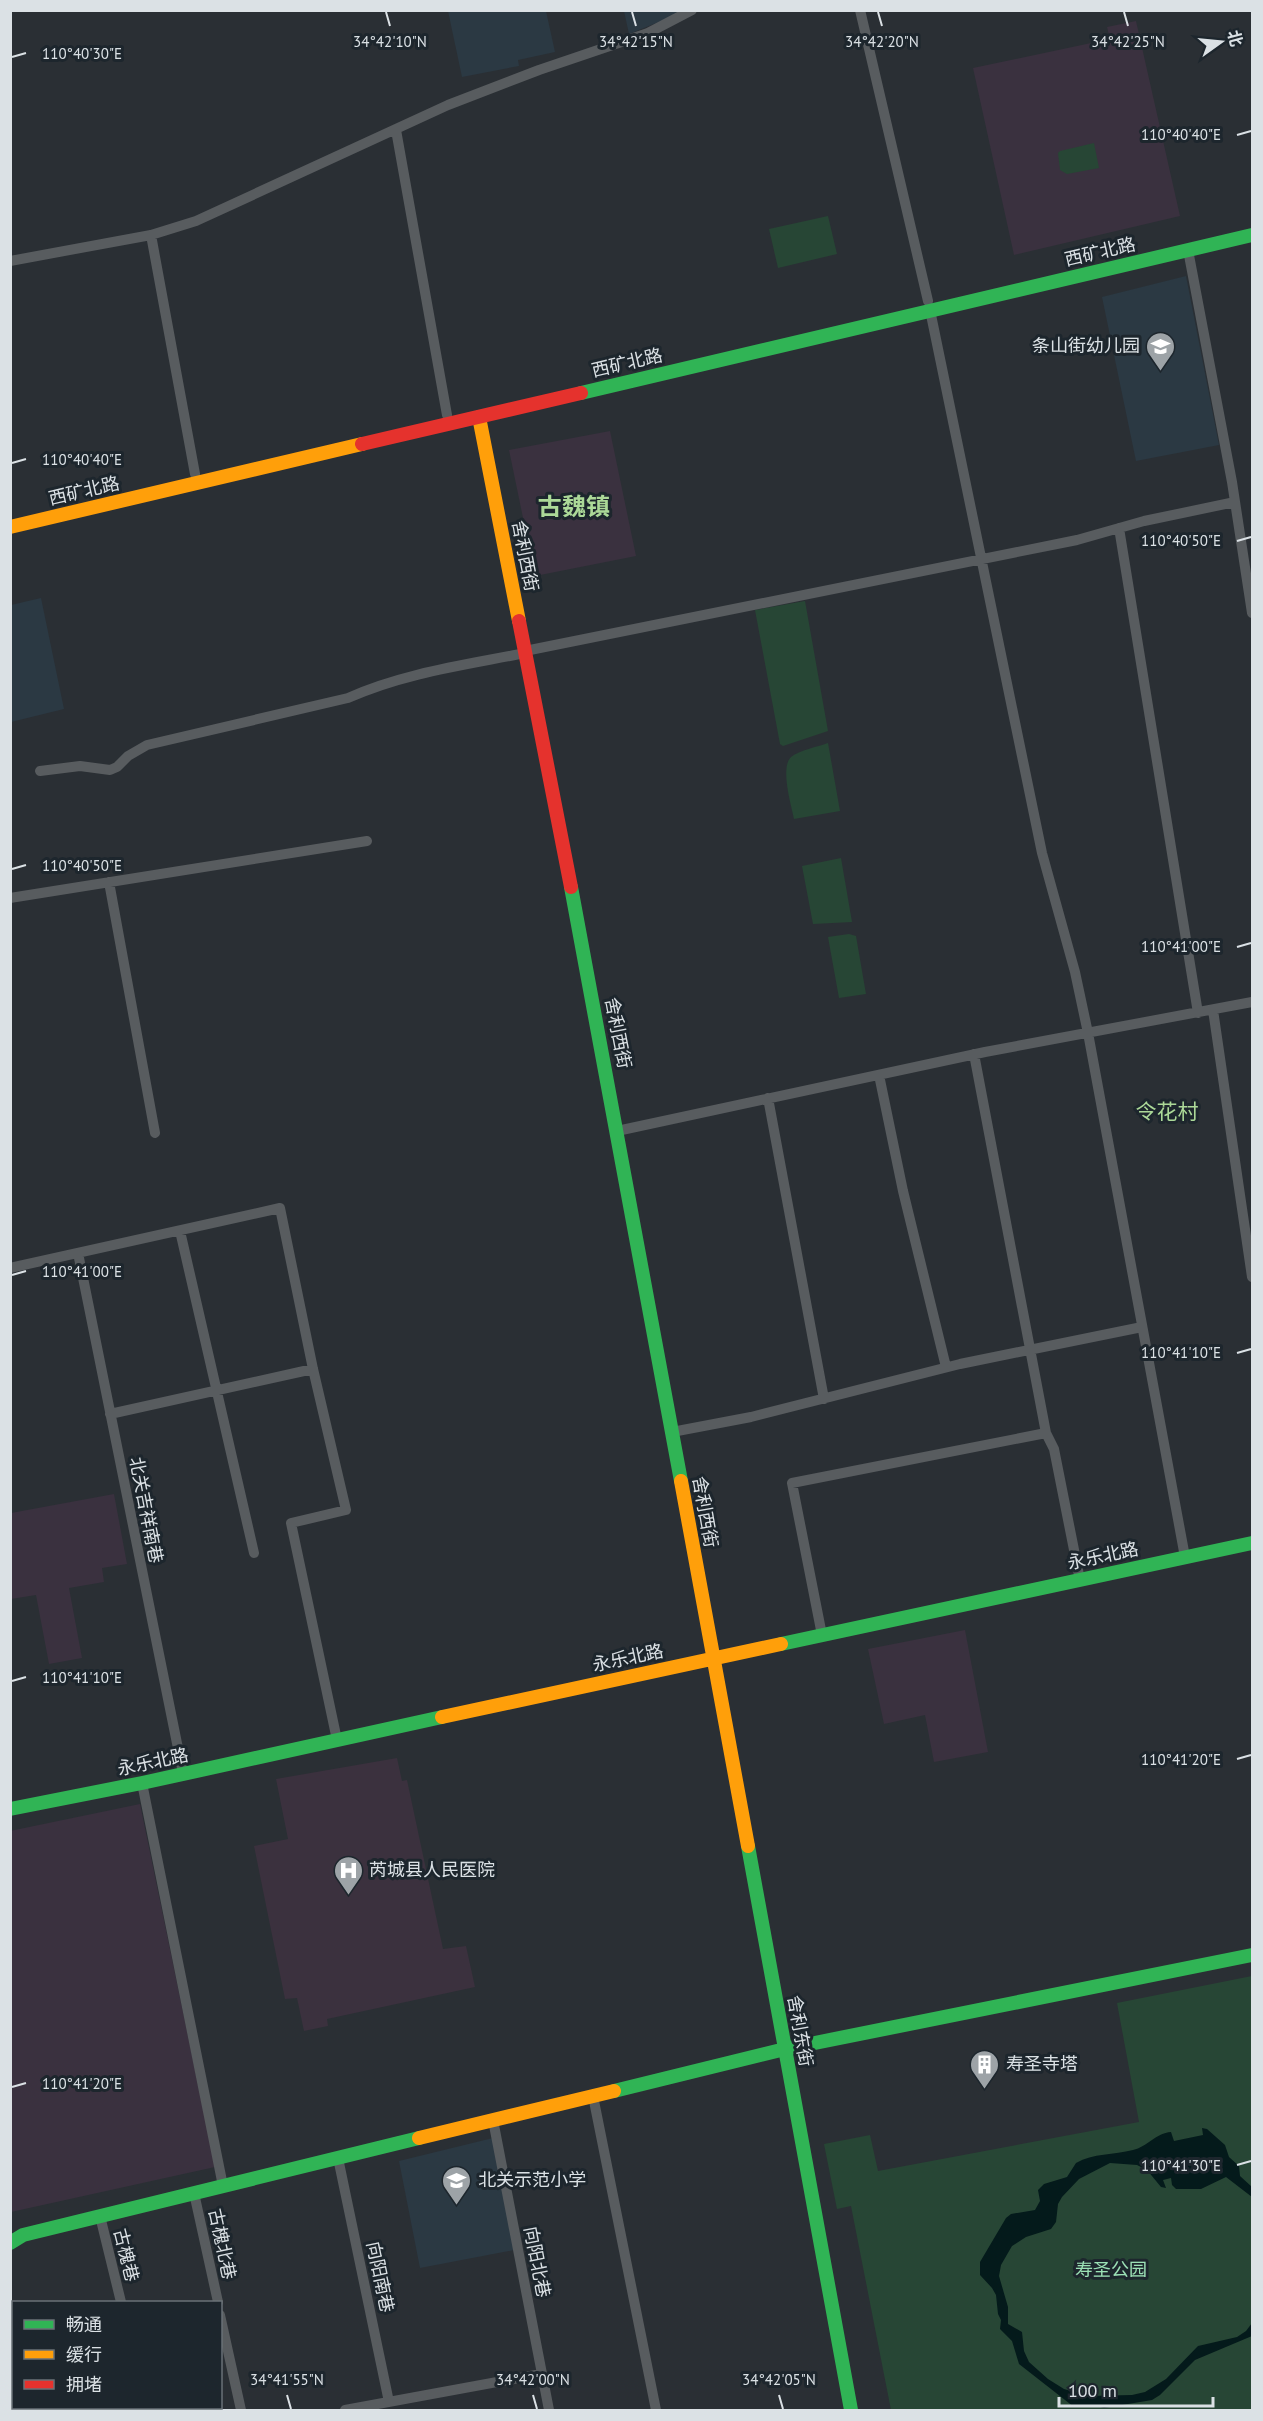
<svg xmlns="http://www.w3.org/2000/svg" width="1263" height="2421" font-family="'PT Sans','Noto Sans SC',sans-serif">
	<style>
		.commercial { fill: #3a313f }
		.built { fill: #2b3943 }
		.medical { fill: #3b313e }
		.green { fill: #274635 }
		.water { fill: #041a1b }
		.lines { fill: none; stroke-linecap: round; stroke-linejoin: round }
		.street { stroke: #585c5f; stroke-width: 10 }
		.fast { stroke: #30b455; stroke-width: 14 }
		.slow { stroke: #ff9f0a; stroke-width: 14 }
		.jam { stroke: #e5322d; stroke-width: 14 }
		.ticks { fill: none; stroke: #dbe1e5; stroke-width: 2 }
		.labels { text-anchor: middle; stroke-width: 6; stroke-linejoin: round; paint-order: stroke }
		.street-label { font-size: 18px; fill: #dbe1e5; stroke: #1d262d }
		.poi-label { font-size: 18px; fill: #dbe1e5; stroke: #1d262d; text-anchor: start }
		.park-label { font-size: 18px; fill: #9ce1b6; stroke: #1d262d }
		.quarter-label { font-size: 21px; fill: #acd998; stroke: #1d262d }
		.district-label { font-size: 24px; font-weight: bold; fill: #acd998; stroke: #1d262d }
		.ticks-label { font-size: 15px; text-anchor: middle; fill: #dbe1e5; stroke: #1d262d; stroke-width: 6; stroke-linejoin: round; paint-order: stroke }
	</style>
	<rect width="100%" height="100%" fill="#2a2f34"/>
	<!-- commercial -->
	<path class="commercial" d="M1136 21 1180 216 1014 255 973 68 1110 39 1107 27Z
		M610 431 636 556 535 576 509 450Z
		M114 1494 127 1564 102 1568 104 1582 69 1588 82 1658 49 1664 36 1595 11 1599V1513Z
		M965 1630 988 1752 934 1762 925 1715 884 1724 868 1649Z
		M140 1804 215 2167 11 2212 10 1831Z"/>
	<!-- built -->
	<path class="built" d="M448 11H546L555 52 518 60 519 66 462 77Z
		M624 11H682L676 15 629 34Z
		M1186 276 1219 445 1136 461 1102 297Z
		M41 598 64 709 11 722V605Z
		M493 2138 514 2250 420 2268 399 2161Z"/>
	<!-- medical -->
	<path class="medical" d="M397 1758 402 1781 407 1780 443 1949 466 1946 475 1987 327 2019 328 2026 304 2031 297 1998 285 1999 254 1846 288 1839 276 1779Z"/>
	<!-- green -->
	<path class="green" d="M1094 143 1099 168 1067 174 1060 170 1058 153 1060 151Z
		M828 216 837 254 778 268 769 229Z
		M805 601 828 731 783 746 780 744 755 610Z
		M828 743 840 811 794 819C791 804 780 768 791 757 800 750 817 747 828 743Z
		M841 858 852 922 813 924 802 866Z
		M849 934 856 936 866 994 839 998 828 937Z
		M1252 1976V2410H891L851 2206 837 2209 824 2144 870 2135 878 2171 1139 2122 1117 2003Z"/>
	<!-- water -->
	<path class="water" d="M1202 2128 1207 2129 1225 2145 1229 2157 1239 2166 1240 2176 1252 2187V2197L1226 2177 1201 2189H1176L1172 2185 1171 2178 1163 2180 1166 2188 1161 2187 1147 2170 1137 2165 1110 2163 1079 2179 1062 2197 1058 2204 1056 2222 1051 2229 1026 2237 1012 2246 1001 2265 999 2276 1008 2307V2324L1022 2332 1024 2351 1029 2362 1048 2379 1064 2389 1088 2396 1132 2395 1145 2392 1166 2379 1198 2346 1237 2337 1246 2331 1252 2323V2336L1195 2360 1160 2395 1152 2400 1104 2408 1093 2405 1074 2407 1019 2364 1012 2341 1000 2329 1001 2320 998 2314 996 2295 992 2288 980 2275V2262L1006 2218 1011 2214 1035 2210 1040 2201 1038 2190 1044 2184 1067 2177 1076 2163C1093 2153 1114 2155 1133 2150 1147 2147 1156 2133 1171 2132L1174 2141 1203 2135Z"/>
	<g class="lines">
		<!-- street -->
		<path class="street" d="M860 10 928 301
			M396 130 447 415
			M151 235 195 474
			M1188 250 1232 482 1252 613
			M10 261 151 235 196 221 448 105 539 70 648 33 692 10
			M930 310 1042 853 1075 972 1088 1033 1185 1557
			M1119 528 1198 1013
			M525 651 1077 540 1144 521 1235 502
			M40 771 80 766 110 770 117 767 128 756 147 745 348 698C404 673 465 665 525 653
			M109 882 155 1133
			M10 898 367 841
			M1213 1010 1252 1277
			M974 1054 1046 1433 1054 1449 1080 1580
			M879 1075 903 1191 946 1367
			M768 1098 824 1399
			M617 1131 985 1052 1252 1002
			M180 1231 254 1553
			M78 1253 183 1773
			M10 1268 280 1208 313 1369 346 1510 291 1523 337 1740
			M110 1414 313 1369
			M672 1432 751 1417 960 1364 1142 1327
			M822 1635 792 1483 1046 1433
			M142 1783 223 2186
			M593 2096 656 2410
			M493 2120 549 2410
			M338 2158 389 2402
			M194 2193 218 2302
			M100 2216 121 2302
			M220 2315 241 2410
			M146 2408 147 2410
			M345 2410 541 2374"/>
		<!-- fast -->
		<path class="fast" d="M581 393 1252 235
			M571 887 681 1481
			M781 1644 1252 1543
			M10 1809 142 1783 442 1717
			M748 1846 851 2410
			M614 2091 785 2049 1252 1955
			M10 2243 23 2235 419 2138
			M10 2348 14 2362
			M23 2408 24 2410"/>
		<!-- slow -->
		<path class="slow" d="M479 417 519 621
			M10 527 362 444
			M681 1481 748 1846
			M442 1717 781 1644
			M419 2138 614 2091"/>
		<!-- jam -->
		<path class="jam" d="M362 444 581 393
			M519 621 571 887"/>
	</g>
	<!-- ticks -->
	<path class="ticks" d="M386 12 390 26M632 12 636 26M878 12 882 26M1124 12 1128 26M12 57 26 53M1237 135 1251 131M12 463 26 459M1237 541 1251 537M12 869 26 865M1237 947 1251 943M12 1275 26 1271M1237 1353 1251 1349M12 1681 26 1677M1237 1759 1251 1755M12 2087 26 2083M1237 2165 1251 2161M287 2395 291 2409M533 2395 537 2409M779 2395 783 2409"/>
	<!-- icons -->
	<defs>
		<symbol id="school-pin" viewBox="-11 -11 22 30"><path d="M0 17L-7.5 6A9.5 9.5 0 1 1 7.5 6Z" fill="#9da3a7" stroke="#1d262d"/><path d="M0-5L7-2L0 1L-7-2ZM-4 1L0 2.5L4 1V4Q0 6-4 4Z" fill="#fff"/></symbol>
		<symbol id="hospital-pin" viewBox="-11 -11 22 30"><path d="M0 17L-7.5 6A9.5 9.5 0 1 1 7.5 6Z" fill="#9da3a7" stroke="#1d262d"/><path d="M-5-5h3v3.5h4V-5h3V5h-3V1.5h-4V5h-3Z" fill="#fff"/></symbol>
		<symbol id="building-pin" viewBox="-11 -11 22 30"><path d="M0 17L-7.5 6A9.5 9.5 0 1 1 7.5 6Z" fill="#9da3a7" stroke="#1d262d"/><path d="M-4-6H4V6H1V3H-1V6H-4ZM-2.5-4.3h1.7v1.8h-1.7ZM.8-4.3h1.7v1.8H.8ZM-2.5-1h1.7V.8h-1.7ZM.8-1h1.7V.8H.8Z" fill="#fff"/></symbol>
	</defs>
	<g fill-rule="evenodd">
		<use href="#school-pin" x="1144" y="330" width="33" height="45"/>
		<use href="#hospital-pin" x="332" y="1854" width="33" height="45"/>
		<use href="#building-pin" x="968" y="2048" width="33" height="45"/>
		<use href="#school-pin" x="440" y="2164" width="33" height="45"/>
	</g>
	<g class="labels">
		<!-- street labels -->
		<g class="street-label">
			<text transform="translate(1100 252) rotate(-13)" y="6">西矿北路</text>
			<text transform="translate(627 363) rotate(-13)" y="6">西矿北路</text>
			<text transform="translate(84 491) rotate(-13)" y="6">西矿北路</text>
			<text transform="translate(525 556) rotate(79)" y="6">舍利西街</text>
			<text transform="translate(618 1033) rotate(79)" y="6">舍利西街</text>
			<text transform="translate(146 1510) rotate(79)" y="6">北关吉祥南巷</text>
			<text transform="translate(705 1512) rotate(80)" y="6">舍利西街</text>
			<text transform="translate(1103 1556) rotate(-12)" y="6">永乐北路</text>
			<text transform="translate(628 1658) rotate(-12)" y="6">永乐北路</text>
			<text transform="translate(153 1762) rotate(-12)" y="6">永乐北路</text>
			<text transform="translate(800 2031) rotate(80)" y="6">舍利东街</text>
			<text transform="translate(222 2244) rotate(78)" y="6">古槐北巷</text>
			<text transform="translate(126 2255) rotate(76)" y="6">古槐巷</text>
			<text transform="translate(537 2262) rotate(79)" y="6">向阳北巷</text>
			<text transform="translate(380 2277) rotate(78)" y="6">向阳南巷</text>
		</g>
		<!-- poi labels -->
		<g class="poi-label">
			<text x="1140" y="352" text-anchor="end">条山街幼儿园</text>
			<text x="369" y="1876">芮城县人民医院</text>
			<text x="1006" y="2070">寿圣寺塔</text>
			<text x="478" y="2186">北关示范小学</text>
		</g>
		<!-- park labels -->
		<g class="park-label">
			<text x="1111" y="2276">寿圣公园</text>
		</g>
		<!-- quarter labels -->
		<g class="quarter-label">
			<text x="1167" y="1119">令花村</text>
		</g>
		<!-- district labels -->
		<g class="district-label">
			<text x="574" y="515">古魏镇</text>
		</g>
	</g>
	<g class="ticks-label">
		<text x="390" y="47">34°42'10"N</text>
		<text x="636" y="47">34°42'15"N</text>
		<text x="882" y="47">34°42'20"N</text>
		<text x="1128" y="47">34°42'25"N</text>
		<text x="82" y="59">110°40'30"E</text>
		<text x="1181" y="140">110°40'40"E</text>
		<text x="82" y="465">110°40'40"E</text>
		<text x="1181" y="546">110°40'50"E</text>
		<text x="82" y="871">110°40'50"E</text>
		<text x="1181" y="952">110°41'00"E</text>
		<text x="82" y="1277">110°41'00"E</text>
		<text x="1181" y="1358">110°41'10"E</text>
		<text x="82" y="1683">110°41'10"E</text>
		<text x="1181" y="1765">110°41'20"E</text>
		<text x="82" y="2089">110°41'20"E</text>
		<text x="1181" y="2171">110°41'30"E</text>
		<text x="287" y="2385">34°41'55"N</text>
		<text x="533" y="2385">34°42'00"N</text>
		<text x="779" y="2385">34°42'05"N</text>
	</g>
	<!-- border -->
	<rect width="1263" height="2421" fill="none" stroke="#dbe1e5" stroke-width="24"/>
	<!-- legend -->
	<rect x="12" y="2301" width="210" height="108" fill="#1d262d" stroke="#697177" stroke-width="1.5"/>
	<rect x="24" y="2320" width="30" height="9" fill="#30b455" stroke="#697177" stroke-width="1.5"/>
	<text x="66" y="2331" font-size="18" fill="#dbe1e5">畅通</text>
	<rect x="24" y="2350" width="30" height="9" fill="#ff9f0a" stroke="#697177" stroke-width="1.5"/>
	<text x="66" y="2361" font-size="18" fill="#dbe1e5">缓行</text>
	<rect x="24" y="2380" width="30" height="9" fill="#e5322d" stroke="#697177" stroke-width="1.5"/>
	<text x="66" y="2391" font-size="18" fill="#dbe1e5">拥堵</text>
	<!-- north arrow -->
	<g transform="translate(1221 42) rotate(75)" stroke="#1d262d" stroke-width="4.5" paint-order="stroke">
	<path d="M0-4.5L10 22L0 15L-10 22Z" fill="#dbe1e5"/>
	<text y="-9" font-size="16" font-weight="bold" text-anchor="middle" fill="#dbe1e5">北</text>
	</g>
	<!-- scale -->
	<path d="M1059 2397v9h154v-9" fill="none" stroke="#dbe1e5" stroke-width="3"/>
	<text x="1068" y="2397" font-size="18" fill="#dbe1e5" stroke="#1d262d" stroke-width="4.5" paint-order="stroke">100 m</text>
</svg>
